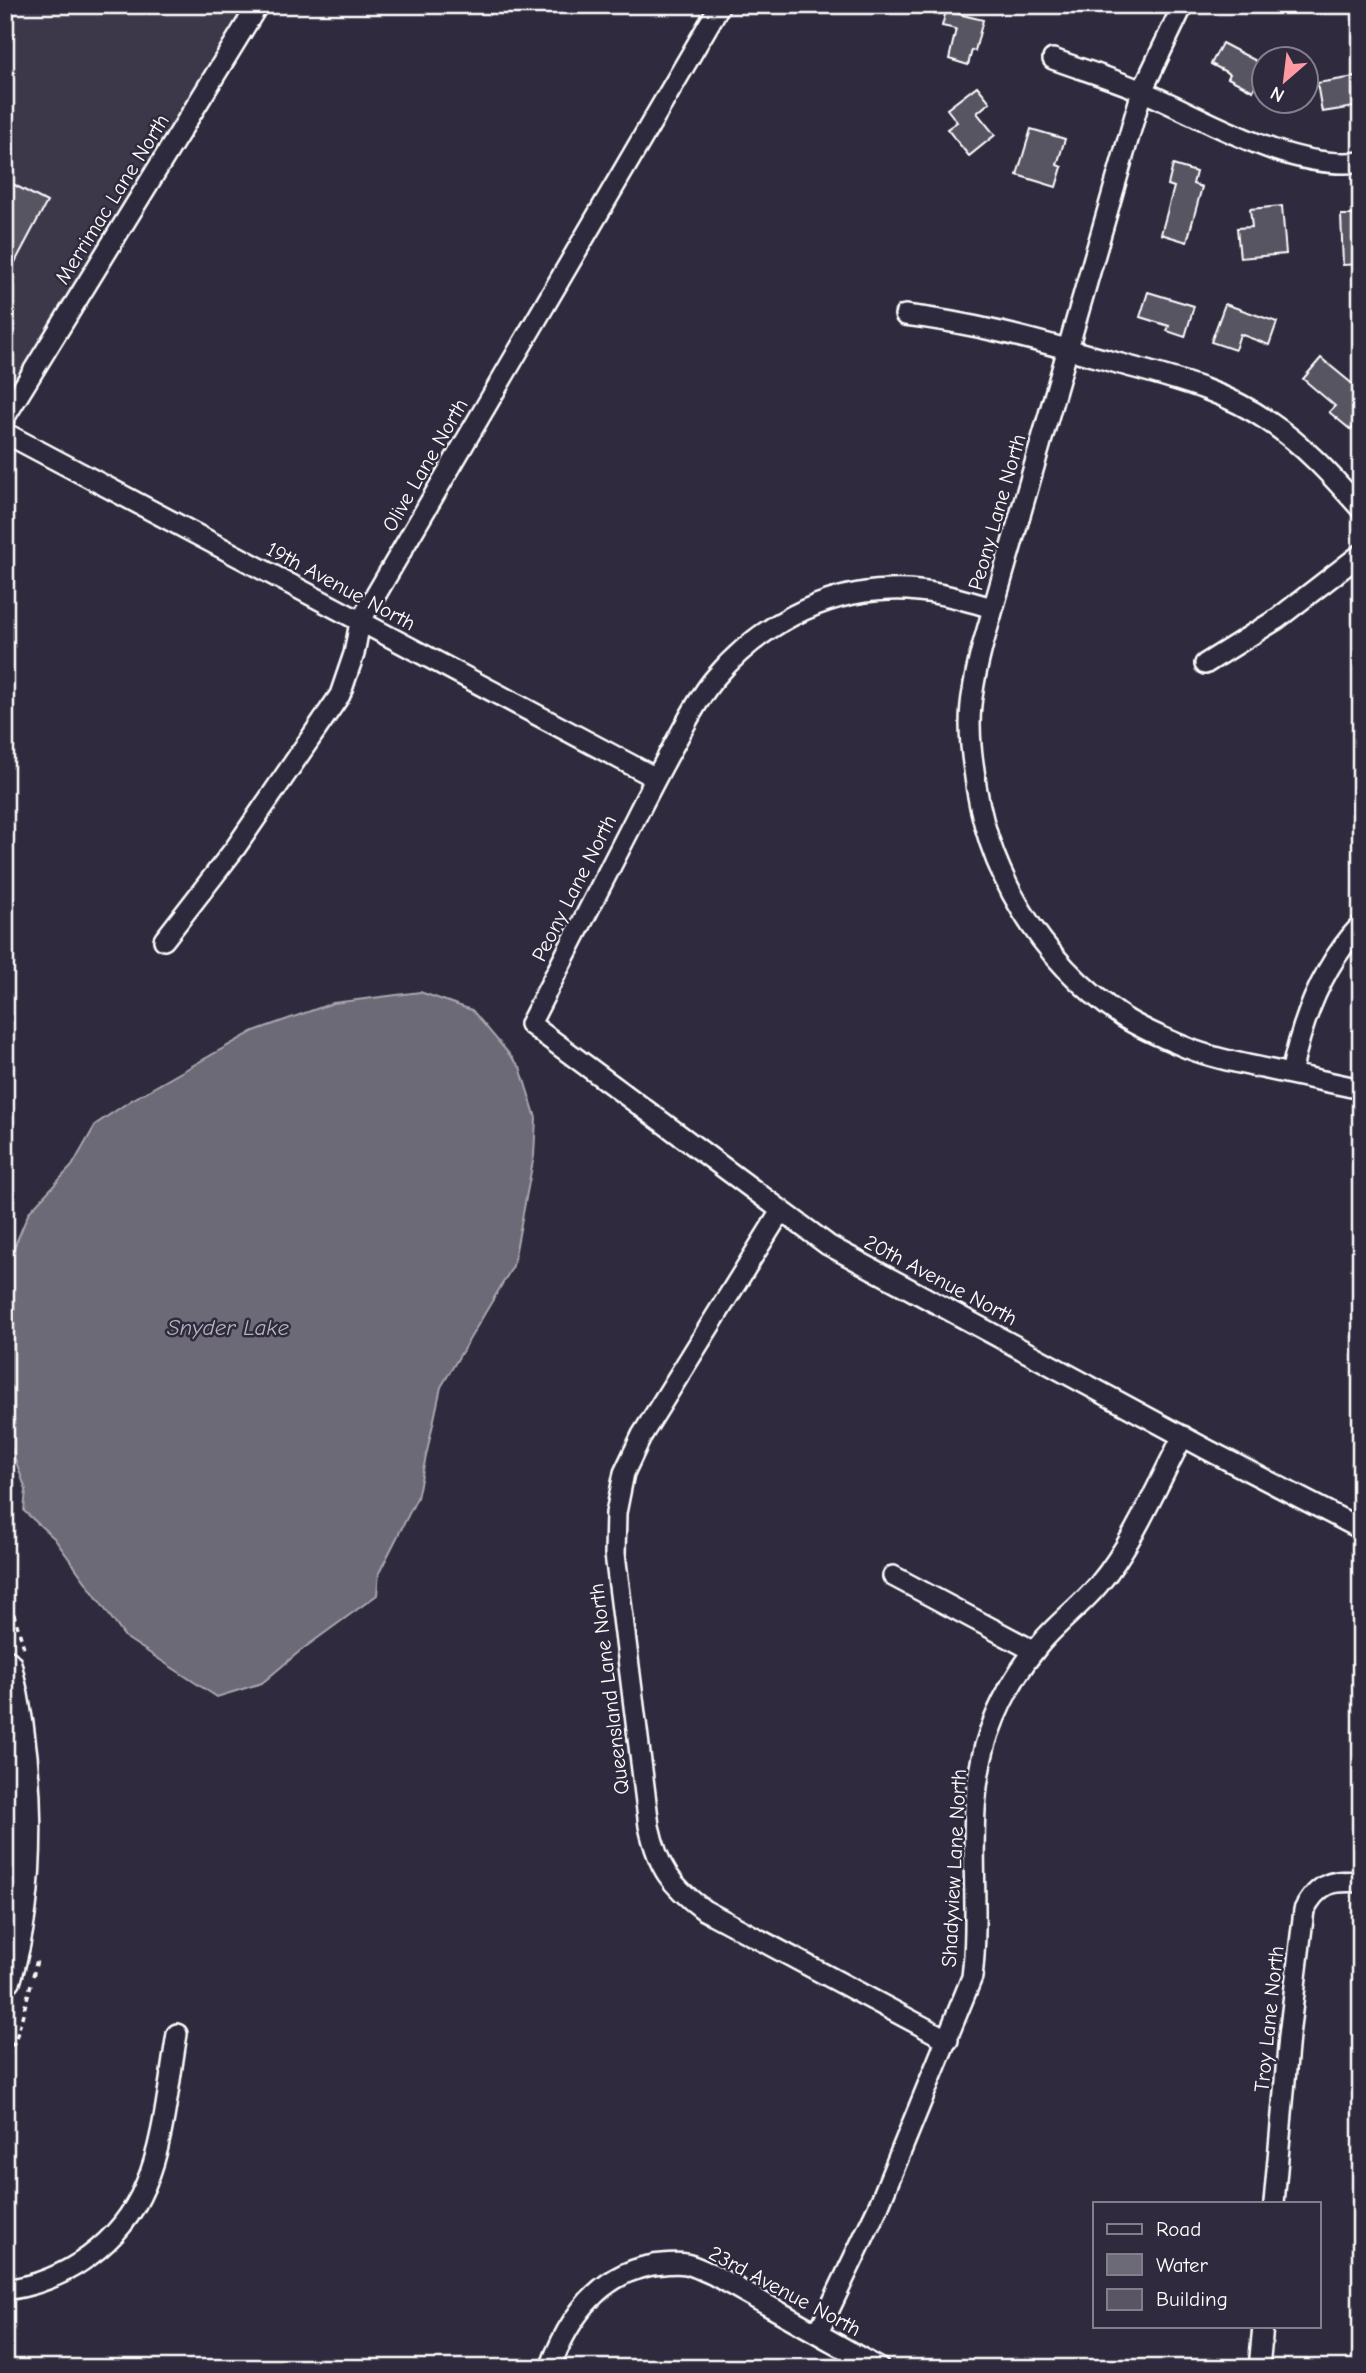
<svg xmlns="http://www.w3.org/2000/svg" width="1366" height="2373" font-family="'Comic Neue',sans-serif">
	<style>
		.built { fill: #3c3749 }
		.water { fill: #6d6a77; stroke: #a7a6ad; stroke-width: 2 }
		.building { fill: #595564; stroke: #fff; stroke-width: 2 }
		.lines { fill: none; stroke-linecap: round; stroke-linejoin: round }
		.minor-casing { stroke: #fff; stroke-width: 24 }
		.primary-casing { stroke: #fff; stroke-width: 37 }
		.path { stroke: #fff; stroke-width: 3.5; stroke-dasharray: 5 5; stroke-linecap: butt }
		.minor { stroke: #2f2a3d; stroke-width: 19 }
		.primary { stroke: #2f2a3d; stroke-width: 32 }
		.labels { text-anchor: middle; stroke-width: 5; stroke-linejoin: round; paint-order: stroke }
		.street-label { font-size: 21px; fill: #fff; stroke: #2f2a3d }
		.water-label { font-size: 23px; font-style: italic; fill: #b6b4bb; stroke: #2f2a3d }
	</style>
	<rect width="100%" height="100%" fill="#2f2a3d"/>
	<filter id="ink" filterUnits="userSpaceOnUse"><feTurbulence type="fractalNoise" baseFrequency=".0143" numOctaves="2"/><feDisplacementMap in="SourceGraphic" scale="14" xChannelSelector="R" yChannelSelector="G"/><feConvolveMatrix kernelMatrix="1 2 1 2 8 2 1 2 1" color-interpolation-filters="sRGB"/></filter>
	<g filter="url(#ink)">
		<!-- built -->
		<path class="built" d="M5 5H261L5 427Z"/>
		<!-- water -->
		<path class="water" d="M420 992 472 1010 520 1067 536 1118 534 1156 513 1266 441 1387 417 1498 379 1573 377 1595 300 1651 262 1683 217 1697 125 1637 54 1538 24 1511 26 1490 5 1431V1269L29 1212 72 1166 96 1124 130 1101 254 1031 333 1003Z"/>
		<!-- building -->
		<path class="building" d="M946 11 983 20 975 51 972 50 968 65 949 59 956 29 942 26Z
			M1222 43 1264 65 1253 91 1228 78 1230 74 1211 64Z
			M1361 76V106L1322 112 1317 83Z
			M977 86 990 102 977 113 995 135 969 156 947 129 957 122 947 109Z
			M1031 129 1065 139 1057 165 1062 167 1056 187 1017 175Z
			M1173 165 1196 172 1193 184 1202 187 1187 242 1161 234 1174 187 1168 185Z
			M5 180 47 202 5 281Z
			M1282 206 1286 254 1240 258 1237 228 1252 227 1250 209Z
			M1341 215H1361V264L1343 265Z
			M1148 292 1194 306 1185 337 1167 331 1169 326 1140 317Z
			M1225 304 1277 322 1269 345 1240 334 1235 350 1211 342Z
			M1321 358 1361 391V418L1351 430 1329 412 1335 406 1303 379Z"/>
		<g class="lines">
			<defs>
				<path id="minor" d="M1183 5 1142 91 983 644C979 660 975 675 973 691 968 717 970 745 974 770 985 870 1039 960 1123 1017 1143 1030 1168 1040 1190 1049 1213 1058 1238 1063 1262 1068 1295 1075 1328 1082 1361 1089
					M1053 59C1083 70 1114 79 1144 92 1207 119 1289 171 1361 162
					M905 315C976 323 1045 343 1114 362 1167 377 1222 389 1268 421 1304 445 1332 476 1361 509
					M5 417 258 5
					M5 433 656 778
					M992 608C959 598 924 588 889 590 821 592 758 627 715 678 701 694 691 714 681 732 665 761 649 791 634 821 599 888 565 956 530 1024L828 1245 1208 1450 1361 1529
					M1205 664 1277 619 1361 554
					M164 940 236 847 340 695 354 654 360 622 720 5
					M1291 1074C1302 1020 1322 966 1361 925
					M781 1211 642 1435 624 1473 616 1513 615 1554 649 1826C658 1867 670 1885 704 1910L948 2040
					M893 1576 1034 1651
					M1274 2203 1289 2036 1304 1910C1319 1882 1332 1880 1361 1882
					M5 2290C66 2282 121 2243 145 2186 164 2144 169 2080 177 2034
					M818 2333 879 2205 972 1977C982 1897 962 1810 989 1733 1000 1702 1018 1670 1039 1645 1057 1623 1081 1606 1099 1584 1132 1545 1159 1482 1183 1436
					M550 2368C568 2319 599 2274 653 2265 663 2264 676 2262 686 2264 695 2266 704 2271 712 2274L879 2368
					M1259 2368 1263 2326"/>
				<path id="primary" d="M5 1666C28 1759 33 1885 5 1977"/>
			</defs>
			<!-- minor casing -->
			<use href="#minor" class="minor-casing"/>
			<!-- primary casing -->
			<use href="#primary" class="primary-casing"/>
			<!-- path -->
			<path class="path" d="M5 1585 25 1651
				M33 1976 37 1960
				M5 2065 18 2032 31 1984"/>
			<!-- minor -->
			<use href="#minor" class="minor"/>
			<!-- primary -->
			<use href="#primary" class="primary"/>
		</g>
	</g>
	<g class="labels">
		<!-- street labels -->
		<g class="street-label">
			<text transform="translate(112 199) rotate(-58)" y="7">Merrimac Lane North</text>
			<text transform="translate(425 465) rotate(-60)" y="7">Olive Lane North</text>
			<text transform="translate(997 512) rotate(-74)" y="7">Peony Lane North</text>
			<text transform="translate(341 586) rotate(28)" y="7">19th Avenue North</text>
			<text transform="translate(574 888) rotate(-63)" y="7">Peony Lane North</text>
			<text transform="translate(941 1280) rotate(28)" y="7">20th Avenue North</text>
			<text transform="translate(609 1689) rotate(-97)" y="7">Queensland Lane North</text>
			<text transform="translate(954 1868) rotate(-87)" y="7">Shadyview Lane North</text>
			<text transform="translate(1269 2019) rotate(-84)" y="7">Troy Lane North</text>
			<text transform="translate(785 2291) rotate(28)" y="7">23rd Avenue North</text>
		</g>
		<!-- water labels -->
		<g class="water-label">
			<text x="228" y="1335">Snyder Lake</text>
		</g>
	</g>
	<!-- margin -->
	<rect width="1366" height="2373" fill="none" stroke="#2f2a3d" stroke-width="28"/>
	<rect x="14" y="14" width="1338" height="2345" fill="none" stroke="#fff" stroke-width="2.5" filter="url(#ink)"/>
	<!-- legend -->
	<rect x="1093" y="2202" width="228" height="126" fill="#2f2a3d" stroke="#827f8b" stroke-width="2"/>
	<rect x="1107" y="2224" width="35" height="10" fill="#2f2a3d" stroke="#827f8b" stroke-width="2"/>
	<text x="1156" y="2236" font-size="21" fill="#ffffff">Road</text>
	<rect x="1107" y="2254" width="35" height="21" fill="#6d6a77" stroke="#827f8b" stroke-width="2"/>
	<text x="1156" y="2272" font-size="21" fill="#ffffff">Water</text>
	<rect x="1107" y="2289" width="35" height="21" fill="#595564" stroke="#827f8b" stroke-width="2"/>
	<text x="1156" y="2306" font-size="21" fill="#ffffff">Building</text>
	<!-- north arrow -->
	<g transform="translate(1285 80) rotate(208)"><circle r="33" fill="#2f2a3d" stroke="#827f8b" stroke-width="2"/>
	<path d="M0-5L12 26L0 18L-12 26Z" fill="#ff9aa2"/>
	<text y="-10" font-size="19" font-weight="bold" text-anchor="middle" fill="#ffffff">N</text>
	</g>
</svg>
